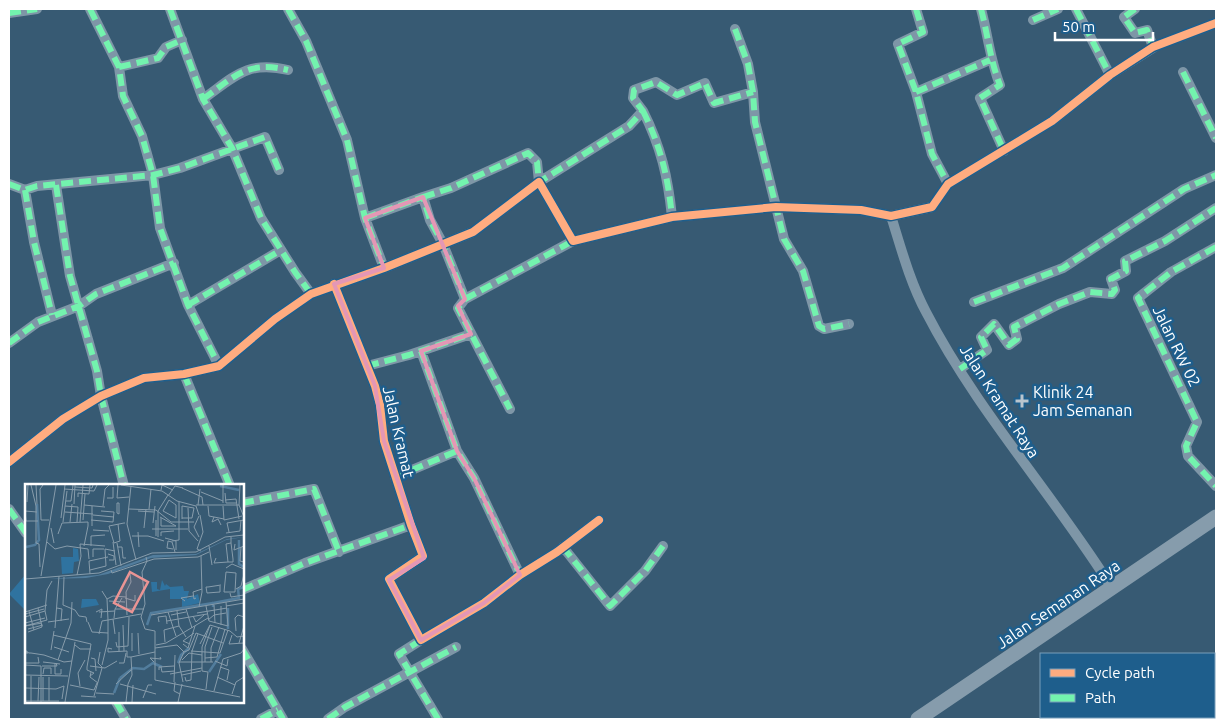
<svg xmlns="http://www.w3.org/2000/svg" width="1225" height="728" font-family="Ubuntu,sans-serif">
	<style>
		.green { fill: #2f73a0 }
		.lines { fill: none; stroke-linecap: round; stroke-linejoin: round }
		.street-tunnel { stroke: #557388; stroke-width: 10; stroke-dasharray: 10 5; stroke-linecap: butt }
		.street { stroke: #7e96a7; stroke-width: 10 }
		.secondary { stroke: #869cac; stroke-width: 15 }
		.quiet { stroke: #73f3ae; stroke-width: 6; stroke-dasharray: 12 6; stroke-linecap: butt }
		.cycleway-casing { stroke: #1e5e8c; stroke-width: 11 }
		.cycleway { stroke: #ffac80; stroke-width: 8 }
		.marked { fill: none; stroke: #e497b5; stroke-width: 4; stroke-linejoin: round }
		.poi-dot { fill: #b9c5ce; stroke: #1e5e8c; stroke-width: 2 }
		.labels { text-anchor: middle; stroke-width: 5; stroke-linejoin: round; paint-order: stroke }
		.street-label { font-size: 16px; fill: #fff; stroke: #1e5e8c }
		.poi-label { font-size: 16px; fill: #fff; stroke: #1e5e8c; text-anchor: start }
		.inset-river { fill: none; stroke: #527d9d; stroke-width: 2.5 }
		.inset-road { fill: none; stroke: #879cab; stroke-width: 1 }
		.view { fill: #ea9494; fill-opacity: 0.15; stroke: #ea9494; stroke-width: 2.5 }
		.inset-edge { fill: none; stroke: #fff; stroke-width: 2.5 }
	</style>
	<rect width="100%" height="100%" fill="#375a73"/>
	<!-- green -->
	<path class="green" d="M26 574V608L25 610 9 594Z"/>
	<g class="lines">
		<!-- street-tunnel -->
		<path class="street-tunnel" d="M1156 46 1177 38"/>
		<!-- street -->
		<path class="street" d="M90 9 119 67 123 96 142 136 153 175 160 228 188 305 219 366
			M170 9 203 99 232 148 261 218 295 272 311 294
			M288 9 306 41 347 140 365 218 384 268
			M916 9 923 32 898 44 916 92 932 154 948 184
			M981 9C988 35 990 60 1000 85L980 98 1004 151
			M1076 9 1110 75
			M1135 9 1124 17 1135 33 1147 30 1153 47
			M9 13 37 9
			M1033 20 1058 9
			M735 29 748 64 753 92 755 122 784 239 803 271 819 326 824 329 849 324
			M1177 38 1216 23
			M119 67 158 58 166 47 182 40
			M1183 72 1216 138
			M916 92 990 60
			M203 99C234 77 247 60 288 70
			M643 111C661 147 668 177 672 217
			M9 184 25 190 37 186 153 175 180 168 265 137 279 170
			M56 185 70 276 97 371 101 396 124 486
			M25 190 34 242 52 315
			M423 197 451 188 528 153 537 162 539 182 629 126 643 111 633 98 634 90 656 82 677 95 705 83 714 103 753 92
			M891 216C901 248 910 282 926 312 977 411 1053 494 1112 588
			M365 218 423 197 430 220 443 244 465 299 458 308 510 409
			M1216 247 1171 272 1138 298 1197 422 1186 446 1188 456 1216 486
			M334 284 375 386 380 405 384 441 411 525 423 556 389 579 421 640 484 603 520 575 557 552 599 520
			M465 299 573 241
			M974 302 1063 268 1184 189 1216 175
			M188 305 281 250
			M9 343 38 322 79 306 96 294 174 263
			M421 351 457 451
			M367 366 409 355 471 334
			M960 369 987 350 981 337 994 324 1009 345 1017 339 1014 327 1059 304 1090 292 1112 294 1115 290 1111 279 1126 271 1125 261 1165 241 1216 208
			M184 374 230 486
			M9 462 63 419 101 396 144 378 184 374 219 366 275 319 311 294 384 268 473 232 539 182 573 241 672 217 776 207 861 210 891 216 932 207 948 184 1052 121 1110 75 1156 46
			M395 477 457 451 474 478 520 575
			M242 503 314 489 339 552
			M9 509 26 533
			M563 547 610 606 645 571 663 546
			M242 590 305 563 411 525
			M421 640 399 654 438 719
			M242 649 283 719
			M116 702 126 719
			M261 719 278 710
			M328 719 345 707 456 647"/>
		<!-- secondary -->
		<path class="secondary" d="M918 719 1216 517"/>
		<!-- quiet -->
		<path class="quiet" d="M90 9 119 67 123 96 142 136 153 175 160 228 188 305 219 366
			M170 9 203 99 232 148 261 218 295 272 311 294
			M288 9 306 41 347 140 365 218 384 268
			M916 9 923 32 898 44 916 92 932 154 948 184
			M981 9C988 35 990 60 1000 85L980 98 1004 151
			M1076 9 1110 75
			M1135 9 1124 17 1135 33 1147 30 1153 47
			M9 13 37 9
			M1033 20 1058 9
			M735 29 748 64 753 92 755 122 784 239 803 271 819 326 824 329 849 324
			M119 67 158 58 166 47 182 40
			M1183 72 1216 138
			M916 92 990 60
			M203 99C234 77 247 60 288 70
			M643 111C661 147 668 177 672 217
			M9 184 25 190 37 186 153 175 180 168 265 137 279 170
			M56 185 70 276 97 371 101 396 124 486
			M25 190 34 242 52 315
			M423 197 451 188 528 153 537 162 539 182 629 126 643 111 633 98 634 90 656 82 677 95 705 83 714 103 753 92
			M365 218 423 197 430 220 443 244 465 299 458 308 510 409
			M1216 247 1171 272 1138 298 1197 422 1186 446 1188 456 1216 486
			M465 299 573 241
			M974 302 1063 268 1184 189 1216 175
			M188 305 281 250
			M9 343 38 322 79 306 96 294 174 263
			M421 351 457 451
			M367 366 409 355 471 334
			M960 369 987 350 981 337 994 324 1009 345 1017 339 1014 327 1059 304 1090 292 1112 294 1115 290 1111 279 1126 271 1125 261 1165 241 1216 208
			M184 374 230 486
			M395 477 457 451 474 478 520 575
			M242 503 314 489 339 552
			M9 509 26 533
			M563 547 610 606 645 571 663 546
			M242 590 305 563 411 525
			M421 640 399 654 438 719
			M242 649 283 719
			M116 702 126 719
			M261 719 278 710
			M328 719 345 707 456 647"/>
		<defs>
			<path id="cycleway" d="M334 284 375 386 380 405 384 441 411 525 423 556 389 579 421 640 484 603 520 575 557 552 599 520
				M9 462 63 419 101 396 144 378 184 374 219 366 275 319 311 294 384 268 473 232 539 182 573 241 672 217 776 207 861 210 891 216 932 207 948 184 1052 121 1110 75 1153 47 1216 23"/>
		</defs>
		<!-- cycleway casing -->
		<use href="#cycleway" class="cycleway-casing"/>
		<!-- cycleway -->
		<use href="#cycleway" class="cycleway"/>
	</g>
	<!-- marked area -->
	<path class="marked" d="M423 197 465 299 458 306 471 334 421 351 457 451 474 478 520 575 484 603 421 640 389 580 424 558 384 441 375 386 334 284 384 268 365 218Z"/>
	<!-- markers -->
	<path class="poi-dot" d="M1019.5 393.5h5v5h5v5h-5v5h-5v-5h-5v-5h5z"/>
	<g class="labels">
		<!-- street labels -->
		<g class="street-label">
			<text transform="translate(1177 346) rotate(64)" y="6">Jalan RW 02</text>
			<text transform="translate(1000 401) rotate(57)" y="6">Jalan Kramat Raya</text>
			<text transform="translate(399 432) rotate(77)" y="6">Jalan Kramat</text>
			<text transform="translate(1058 604) rotate(-34)" y="6">Jalan Semanan Raya</text>
		</g>
		<!-- poi labels -->
		<g class="poi-label">
			<text x="1033" y="398">Klinik 24<tspan x="1033" dy="18">Jam Semanan</tspan></text>
		</g>
	</g>
	<!-- overview -->
	<g transform="translate(25 484)">
		<rect width="219" height="219" fill="#375a73"/>
		<path d="M48 64 53 65 54 77 49 78 48 89 37 90 36 73H48ZM137 96 140 102 141 100 145 103 158 102 159 107H164L162 115 173 110 175 119 157 123V115H145V105L127 108 126 98H132V105L135 106ZM57 115H71L74 121 56 124Z" fill="#2f73a0"/>
		<path d="M219 53 201 56 171 71 126 74 83 90 61 94 24 95 73 91 128 71 171 70 202 55Z" fill="#527d9d"/>
		<path class="inset-river" d="M195 2 214 6M214 56V80L219 83M1 63 10 61 14 56 12 20M188 123V119L214 114 213 105 219 103M203 124V145M122 141 126 129 188 119M153 179 156 171 164 164M184 188 196 170M95 194 108 184 119 185 128 179 137 183M89 209 95 194"/>
		<path class="inset-road" d="M6 1 11 22V59M11 1 12 20M18 1 15 5 16 36H24M93 1 92 14 104 13M96 1 137 7 152 17 171 22 174 31M198 1V19M106 2 102 40 111 76M50 3 67 4 68 1M157 4 177 13 178 21M39 5 69 7 72 1M136 6 137 1 148 6M176 8 198 17M200 9 201 19H211M143 12 150 2 158 4M53 13V9L64 10 65 1M82 14H88V3M144 16 151 21V34L138 27ZM200 16 211 15 214 35M41 17H46L48 1M2 18 3 1M92 19H94V30L92 29ZM49 20 50 1M59 21 80 23M171 21H214L219 33M173 21 175 5M214 21 215 1M40 22 53 23 52 38M78 22 80 5 84 1M183 22 184 32 199 35M198 22 199 36 217 32M163 24 164 47 173 57M104 25 131 26 146 38H169M124 25 126 5M113 27 129 28M12 28 0 27 1 37H13M40 28 68 30M68 31 89 33M175 31 178 48 172 65 176 67M174 32 169 43 174 53M135 33 151 42H136V34M189 33 187 38 193 35 196 41M36 34 40 1M157 35V22L169 24 167 34H157M58 36 60 10M66 36 88 38 89 28 76 27M131 36V52M38 38 42 7M45 38 47 20M55 38 58 1M128 39 130 22M93 40 95 57 89 59 84 42 99 39H100M67 42V22M26 44 29 59M119 44 121 25M127 45H163M68 46 84 47M113 48 114 63M204 48 202 39 219 36M201 49 215 47 216 36M33 50 37 39 63 38V42M107 52H123L139 57M136 52V48L149 47M133 53V27L143 11M206 53V59L201 60 203 78H208V75M140 54 151 57V66M147 57 154 56V18M22 58 30 65 42 62 63 65 64 75M88 58 91 81M11 59 14 60 15 83M92 59 96 82M206 59 208 75M55 60 80 62M210 60 209 66 219 62M59 62 63 42M66 62V52L80 51M184 62 187 81M93 63H97L98 74H101M216 63 215 77 219 78M148 65 142 64 143 57 147 58 150 68M83 70 89 72V76H84M68 73V65H79M121 73 122 77 117 88 120 120 116 133 120 145 130 147V196L215 213M191 74 189 79 203 78M81 82 80 65 90 67M201 84 207 80 219 85M65 86 81 82M86 86 87 89 129 75 173 73 184 68M201 88 211 89 210 108H199ZM65 90 64 77 83 73M52 91 56 72 55 60M16 92 31 1M39 93 38 121 50 126 54 132 61 133 62 138M0 95 74 89 127 69 171 68 200 53 219 51M195 102V108L182 109 181 103H183L196 101M211 105 216 102 219 90M77 107 82 115 88 112 101 113M205 109 206 113 219 111M100 114 110 117V111M171 114 169 115 168 108 177 105M84 117 100 118M160 117 156 114 168 112M189 121 190 139M181 122 184 137 203 142 201 118M196 122V141M201 122 219 119M174 123 177 108 176 72M32 124 37 125 36 137M90 125H119M161 125 167 144M4 127 9 146M152 127 154 142 161 153M0 128 22 121M71 128 77 125 76 134M74 128 90 127M143 128 151 152M172 129 202 124M0 130 19 125M102 131 101 108 106 98 105 90M126 131 219 115M146 131 161 128M168 132 171 138 179 131M0 133 20 127 22 106 27 97M89 134 90 125 97 114M88 135 90 150M183 136 189 131 201 129M142 137 182 130M23 138 44 135M63 138 67 148 83 149M134 138 133 133 141 132 142 140M0 139 20 134M98 141 99 167M185 141 205 147 212 153 219 152M0 142 22 136 20 127M0 142 17 139M30 144 34 92M3 145 18 141M211 147 210 134 213 131 219 133M3 148 17 143 13 124M94 148V168M107 149V167M113 149 114 170M74 150 77 137 83 136 82 115M28 151 66 160 62 183M207 151 204 160 219 159M91 158 92 163 103 162 104 133M140 158 139 146 154 142M214 159 219 142M158 160 163 164 170 142M165 160 158 157 169 149M175 160 185 141M50 161 55 165H66M131 161 141 159 183 134M29 163 44 168M130 164 152 161 159 168M87 165 83 164V168L102 167V173H106M26 166 29 147M164 166 171 149 198 159M166 167 195 169M167 167 173 150M75 168 73 179 77 183M195 169 203 146M2 170V167H0V168H2L4 169H6L19 171 39 178 47 177M106 173 130 168M66 174 70 175 71 187M180 174 192 173 200 145M33 176 46 139 47 118M157 176 164 169 177 171M190 177 202 182 203 175M18 178 35 180M129 178 125 174 136 175 135 173M154 178H188M180 178V163L187 143M186 178V164L194 143M0 179H14L13 173M30 179V190H36V185M94 179H99L101 169M0 181 16 182M77 181 83 156V136L116 130M17 182H32L31 179M65 182 80 184 92 177M62 183V186L69 189 65 192M136 183 137 188 150 187M195 183 204 186 202 196M134 186V183L149 182M66 188 65 193 73 199M18 190 19 184H26V190M145 190 177 184M0 191 43 192M157 191 176 187M160 193 161 197 166 196 167 167M192 193 210 201M149 198 150 171M150 198 149 207 155 210M158 198 154 179 159 168 164 166M91 200 106 186M95 200 131 210M103 200 107 191 106 173M45 201 69 206 72 199M55 202 53 189 60 176M1 204 31 205 39 202 37 215M181 205 183 188 177 187V163L185 141M189 207 198 175 216 169 219 165M71 209 89 210M207 210 211 198 219 193M56 212 71 213M69 212 77 184M118 214 123 201H127M0 217H34M13 217 14 193M18 217V193M24 217V193M6 218V192M16 218V182M40 218 50 158M101 218 103 200M107 218 108 201M153 218 157 200"/>
		<path class="view" d="M105 88 123 98 107 128 89 119Z"/>
		<rect width="219" height="219" class="inset-edge"/>
	</g>
	<!-- border -->
	<rect width="1225" height="728" fill="none" stroke="#ffffff" stroke-width="20"/>
	<!-- legend -->
	<rect x="1040" y="653" width="175" height="65" fill="#1e5e8c" stroke="#789eba"/>
	<rect x="1050" y="669" width="25" height="8" fill="#ffac80" stroke="#789eba"/>
	<text x="1085" y="678" font-size="15" fill="#ffffff">Cycle path</text>
	<rect x="1050" y="694" width="25" height="8" fill="#73f3ae" stroke="#789eba"/>
	<text x="1085" y="703" font-size="15" fill="#ffffff">Path</text>
	<!-- scale -->
	<path d="M1055 32v8h98v-8" fill="none" stroke="#ffffff" stroke-width="2.5"/>
	<text x="1062" y="32" font-size="15" fill="#ffffff" stroke="#1e5e8c" stroke-width="4" paint-order="stroke">50 m</text>
</svg>
